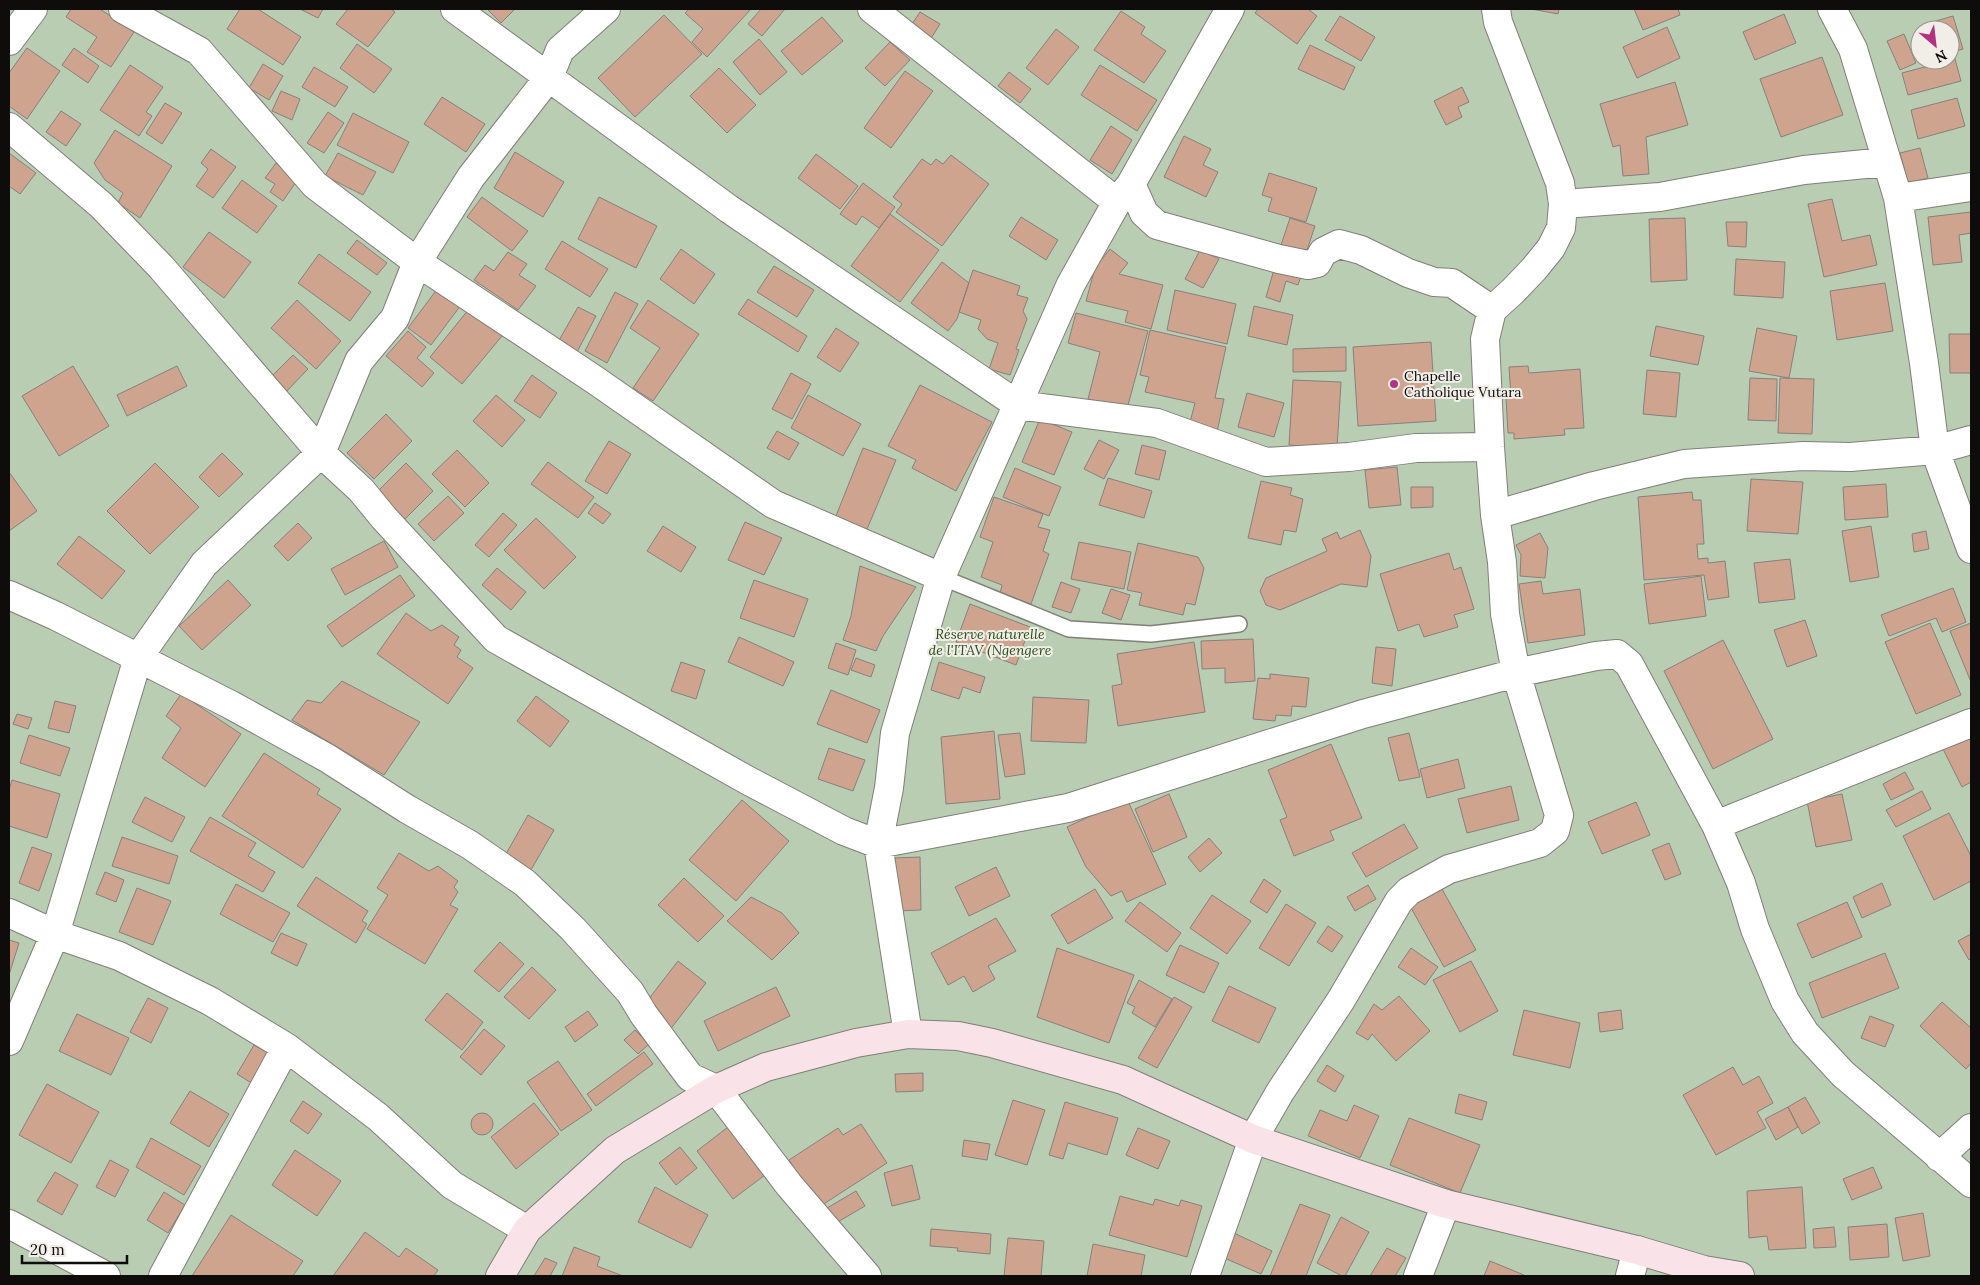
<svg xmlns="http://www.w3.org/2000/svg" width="1980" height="1285" font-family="Lora,serif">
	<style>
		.green { fill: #b9cdb3; fill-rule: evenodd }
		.building { fill: #cfa48f; stroke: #87807d }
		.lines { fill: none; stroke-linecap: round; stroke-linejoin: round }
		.lane-casing { stroke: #817e78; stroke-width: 18 }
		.street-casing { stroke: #817e78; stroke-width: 30 }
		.secondary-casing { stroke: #817e78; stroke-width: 30 }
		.lane { stroke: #fff; stroke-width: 15 }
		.street { stroke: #fff; stroke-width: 28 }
		.secondary { stroke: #f9e2e8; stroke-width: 28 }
		.poi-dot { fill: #b13382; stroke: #f1eee7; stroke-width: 2 }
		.labels { text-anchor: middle; stroke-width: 4; stroke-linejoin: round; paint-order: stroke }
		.poi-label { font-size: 14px; fill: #0e0d0b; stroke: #f1eee7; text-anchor: start }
		.park-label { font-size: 14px; font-style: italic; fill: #294e1b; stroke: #f1eee7 }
	</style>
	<rect width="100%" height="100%" fill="#f1eee7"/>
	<!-- green -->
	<path class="green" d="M9 9H1971V1276H9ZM1920 30H1950V60H1920Z"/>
	<!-- building -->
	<path class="building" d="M71 9H100L134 32 111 67 87 52 97 37 66 17Z
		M240 9H258L301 37 283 65 227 29Z
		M300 9H323L318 18Z
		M348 9H391L395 12 368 47 336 24Z
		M487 9H515L501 23Z
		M689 9H751L707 57 692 42 703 29 685 13Z
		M761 9H785L762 36 748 24Z
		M1258 9H1308L1317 16 1297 44 1255 13Z
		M1531 9H1559L1558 14Z
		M1634 9H1678L1680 15 1643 30Z
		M1121 11 1145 27 1141 34 1166 51 1144 83 1094 50Z
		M920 12 940 24 930 40 910 27Z
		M1784 14 1796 43 1755 60 1743 32Z
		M664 15 702 54 635 117 598 78Z
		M1340 16 1375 37 1361 61 1325 40Z
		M1953 16 1963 49 1950 53V30H1931L1929 23Z
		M822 17 843 41 802 75 781 51Z
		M1667 27 1680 58 1637 78 1623 47Z
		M1056 29 1079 47 1048 85 1026 68Z
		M1904 34 1916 63 1900 70 1887 41Z
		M759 39 787 72 760 95 733 62Z
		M890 42 910 60 885 86 865 68Z
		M357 44 392 69 374 93 340 68Z
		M1310 45 1355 67 1344 90 1298 69Z
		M27 48 60 71 27 119 9 106V73Z
		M74 48 99 66 88 83 62 65Z
		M1822 57 1843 115 1781 137 1760 79Z
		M1955 59 1961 81 1908 95 1902 73Z
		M263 64 283 76 269 100 249 88Z
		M130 65 163 87 146 112 152 116 139 136 100 110Z
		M1100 65 1157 100 1137 131 1081 95Z
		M314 67 348 87 335 107 302 87Z
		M719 68 756 105 727 133 690 96Z
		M905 71 933 91 891 148 864 128Z
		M1009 72 1031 89 1020 103 998 86Z
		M1675 82 1688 125 1646 137 1649 174 1623 176 1620 145 1613 147 1600 104Z
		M1462 87 1469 102 1458 107 1462 117 1446 125 1434 101Z
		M281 91 300 99 292 120 272 111Z
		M442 97 485 124 466 152 424 124Z
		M1957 98 1965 126 1918 139 1911 110Z
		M165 103 182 113 162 144 146 133Z
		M61 111 81 124 66 146 46 132Z
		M328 112 344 123 324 153 307 143Z
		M353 113 409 142 393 173 337 145Z
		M1111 126 1132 140 1112 174 1090 160Z
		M115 130 172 166 140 218 118 203 123 193 105 180 94 163Z
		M1184 136 1211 149 1203 165 1218 172 1206 197 1164 177Z
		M1920 148 1928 178 1908 183 1900 153Z
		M211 149 236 167 213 198 196 186 208 169 201 163Z
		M515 152 564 182 543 217 494 188Z
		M9 153 36 173 20 194 9 186Z
		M338 153 376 172 363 195 325 176Z
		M816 154 858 186 840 209 798 178Z
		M951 155 989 184 942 246 896 212 902 204 893 197 922 159 931 165 936 159 943 164Z
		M276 163 298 179 283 201 270 192 275 184 265 178Z
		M1269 173 1317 188 1306 222 1268 211 1272 198 1262 195Z
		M242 180 277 206 257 233 222 208Z
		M863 183 895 207 879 228 862 216 856 225 840 214Z
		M482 197 528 231 512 251 467 217Z
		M599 197 657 226 636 268 578 239Z
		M1832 199 1842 241 1870 235 1877 265 1824 277 1808 204Z
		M1971 212V233L1959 235 1962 262 1933 265 1928 217Z
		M890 214 939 250 900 302 851 266Z
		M1021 217 1058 240 1046 260 1009 236Z
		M1290 218 1315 226 1304 259 1279 251Z
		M1685 218 1687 280 1651 282 1649 219Z
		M1726 222H1747L1746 247 1728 246Z
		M209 232 251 262 224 298 183 267Z
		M357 240 387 263 377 275 347 253Z
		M562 241 608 269 590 297 545 269Z
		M681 249 715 274 694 304 660 279Z
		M1110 249 1128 263 1119 274 1163 285 1151 329 1125 322 1128 311 1086 301 1095 268Z
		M1200 250 1219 259 1203 288 1185 279Z
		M508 252 527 264 519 275 536 286 518 310 474 280 485 265 494 271Z
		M319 254 371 292 350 321 298 283Z
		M1736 259 1785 262 1783 298 1734 295Z
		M942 262 969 283 957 319 948 331 911 303Z
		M774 266 814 290 797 317 757 292Z
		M1275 266 1302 273 1298 285 1286 281 1280 302 1266 297Z
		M973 270 1020 286 1017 295 1028 298 1023 311 1027 319 1016 349 1019 350 1010 375 989 369 998 343 987 339 978 329 981 320 959 312Z
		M1885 283 1893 331 1837 340 1830 291Z
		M438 288 461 305 431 345 408 328Z
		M1175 290 1236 304 1227 344 1167 330Z
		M615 292 638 304 607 363 585 351Z
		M748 299 807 336 798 352 738 314Z
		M297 300 341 341 316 369 271 328Z
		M648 300 699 334 653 401 633 388 660 348 630 328Z
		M1254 306 1293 315 1287 345 1248 336Z
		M578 307 596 316 577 352 558 342Z
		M469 309 502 336 462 384 430 357Z
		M1076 313 1148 331 1127 409 1088 399 1100 352 1068 343Z
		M1656 326 1704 336 1698 365 1650 356Z
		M836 328 859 343 840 372 817 357Z
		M1757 328 1797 336 1789 378 1749 371Z
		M1150 330 1226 347 1215 398 1224 399 1217 432 1189 426 1195 403 1145 392 1149 377 1140 375Z
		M408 331 426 347 417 358 434 373 422 387 386 356Z
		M1949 334H1971V373H1950Z
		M1431 342 1436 421 1358 426 1353 347Z
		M1346 347V371L1293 372V349Z
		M293 355 308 369 284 394 269 379Z
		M73 366 109 426 59 456 22 396Z
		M177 366 187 386 127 416 117 395Z
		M1528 366 1529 373 1580 369 1584 428 1564 429 1565 435 1514 439V433H1508L1506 398 1511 397 1509 367Z
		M1647 370 1680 373 1676 417 1643 414Z
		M791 373 811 384 792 419 772 409Z
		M532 375 557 393 540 418 514 401Z
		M1750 378 1777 379 1776 421 1748 420Z
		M1780 378 1814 379 1812 434 1778 433Z
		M1293 380 1341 382 1337 448 1289 445Z
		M920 385 992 422 956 491 912 468 916 460 888 446Z
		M1247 393 1284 403 1274 437 1238 427Z
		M496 395 525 420 502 447 473 421Z
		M808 395 861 424 843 456 791 428Z
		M386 414 412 441 374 479 347 453Z
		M1040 419 1072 432 1054 475 1022 462Z
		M777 431 799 443 789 460 767 448Z
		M1099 440 1119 450 1104 479 1084 469Z
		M609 441 631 454 607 494 585 481Z
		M1142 445 1166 451 1159 480 1135 474Z
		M863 448 896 460 865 534 834 521Z
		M457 450 489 483 465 507 432 474Z
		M222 453 243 474 219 497 199 477Z
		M548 462 594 497 578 518 531 484Z
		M155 463 199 507 150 554 107 511Z
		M406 463 433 491 405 519 377 492Z
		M1397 467 1401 505 1369 508 1365 470Z
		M1015 468 1061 487 1049 516 1003 497Z
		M9 472 37 511 9 531Z
		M1108 478 1152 491 1144 518 1099 505Z
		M1751 479 1803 482 1798 534 1747 531Z
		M1261 481 1292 488 1290 495 1303 499 1296 532 1284 530 1281 545 1248 538Z
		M1886 484 1888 517 1845 520 1843 487Z
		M1411 487H1433V507L1411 508Z
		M1692 492 1693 500H1701L1704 544H1697L1698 559 1708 558V563L1725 561 1729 597 1708 600 1704 575 1644 580 1638 497Z
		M448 496 464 513 434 541 418 524Z
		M994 497 1043 514 1038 527 1050 530 1043 551 1049 554 1031 604 1000 593 1002 585 981 577 993 542 980 537Z
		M595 503 611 514 603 524 588 513Z
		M503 513 517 525 489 557 475 545Z
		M536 518 576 557 544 589 504 550Z
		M745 522 782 538 764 575 728 560Z
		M298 523 312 538 288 561 274 546Z
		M663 526 696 547 681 572 647 551Z
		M1871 526 1879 577 1850 582 1842 531Z
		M1360 530 1371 556 1367 587 1341 584 1280 610 1266 605 1260 591 1266 578 1327 551 1322 539 1337 532 1340 539Z
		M1926 531 1929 549 1914 552 1912 534Z
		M1540 533 1548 548 1545 578 1520 576 1521 555 1516 545Z
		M79 536 125 571 102 599 57 564Z
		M384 541 398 567 345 595 331 569Z
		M1079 542 1131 552 1124 589 1071 579Z
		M1138 543 1198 557 1204 568 1195 605 1186 603 1183 615 1139 605 1142 593 1127 590Z
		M1449 553 1454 570 1461 567 1474 609 1454 615 1458 627 1424 637 1419 624 1398 631 1380 574Z
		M1790 559 1795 599 1759 603 1754 563Z
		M860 566 916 587 883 636 876 651 843 640 851 616Z
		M497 568 526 592 511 610 482 585Z
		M400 575 415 596 342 647 327 626Z
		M1701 576 1706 616 1649 624 1644 584Z
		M228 580 251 605 202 650 179 626Z
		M754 580 808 599 794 637 740 618Z
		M1541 581 1543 594 1580 589 1585 635 1528 643 1519 584Z
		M1061 582 1080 589 1071 613 1052 607Z
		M1953 588 1966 622 1942 632 1936 618 1889 636 1881 615Z
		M1111 589 1130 595 1121 620 1102 613Z
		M970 604 1030 627 1016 665 956 642Z
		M406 613 431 631 442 625 459 637 454 645 461 650 457 657 473 668 448 704 377 654Z
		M1805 620 1817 656 1787 667 1774 630Z
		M1930 623 1961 695 1916 714 1885 642Z
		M1971 623V682L1950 631Z
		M739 637 794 662 783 686 728 662Z
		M1253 639 1255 681 1225 683V668L1202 669 1201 641Z
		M1723 640 1773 739 1713 769 1664 671Z
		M1194 642 1205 712 1118 726 1112 686 1122 684 1117 654Z
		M836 643 856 650 848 675 828 668Z
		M1376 647 1396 649 1392 686 1372 683Z
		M856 658 875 665 871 677 851 670Z
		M681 662 705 670 696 699 671 691Z
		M939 662 985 677 980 693 963 687 959 699 931 690Z
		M1270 674 1309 678 1306 707 1292 706 1291 716 1276 715 1275 721 1253 719 1258 678 1270 679Z
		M342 681 420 722 384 775 292 720 307 700 321 703Z
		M831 690 880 710 867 743 817 724Z
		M181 694 241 734 205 787 162 758 181 728 166 716Z
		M536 696 569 721 550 747 517 721Z
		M1033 697 1089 700 1086 743 1031 741Z
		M55 701 76 706 69 733 48 728Z
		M17 714 32 718 28 729 13 724Z
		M994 731 1000 799 946 804 941 737Z
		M1020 733 1025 774 1005 777 998 735Z
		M1409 733 1420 777 1399 781 1388 738Z
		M29 735 70 748 60 776 20 763Z
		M1971 735V782L1962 787 1943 749Z
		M1331 744 1362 818 1330 831 1334 840 1294 856 1280 820 1287 817 1268 770Z
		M829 748 865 760 853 791 818 779Z
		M264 753 320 789 317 794 341 809 303 868 222 816Z
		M1458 759 1465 788 1427 798 1420 769Z
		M1905 772 1914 789 1891 800 1883 784Z
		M12 780 60 794 47 838 9 826V790Z
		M1511 786 1519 820 1467 833 1458 799Z
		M1922 791 1931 809 1896 827 1886 810Z
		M1169 794 1187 837 1153 852 1135 809Z
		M1842 794 1852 840 1816 847 1807 801Z
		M145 797 185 817 172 842 132 822Z
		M1127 799 1166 884 1127 902 1122 891 1111 896 1086 867 1067 827Z
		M742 800 789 841 736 901 689 860Z
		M1636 802 1650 835 1602 854 1588 822Z
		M1949 813 1971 856V881L1934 900 1903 836Z
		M528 815 554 830 528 875 502 861Z
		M210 817 256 843 248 856 275 872 263 892 190 851Z
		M1404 824 1418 848 1366 877 1352 853Z
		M122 837 178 856 169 884 112 866Z
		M1209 838 1222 853 1200 872 1188 857Z
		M1669 843 1681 874 1665 880 1652 850Z
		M32 847 52 854 39 891 19 883Z
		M399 853 429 871 438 866 458 881 454 887 458 892 450 905 458 909 425 964 367 929 388 895 377 888Z
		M920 857 921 910 895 911 893 858Z
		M996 867 1010 896 969 916 955 887Z
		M105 872 124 880 116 902 96 894Z
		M316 877 368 911 362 921 367 924 356 943 297 906Z
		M684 878 724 916 698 942 658 905Z
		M1264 879 1281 891 1267 913 1250 902Z
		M1882 883 1891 905 1862 918 1853 897Z
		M236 884 290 913 273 942 220 914Z
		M1368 885 1376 899 1355 911 1347 897Z
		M137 888 171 901 153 945 119 932Z
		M1095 889 1113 918 1068 944 1051 915Z
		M1442 889 1476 950 1444 967 1410 906Z
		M1212 895 1251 921 1227 954 1190 928Z
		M751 897 782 913 799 933 772 960 727 921Z
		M1140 902 1181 933 1167 952 1125 921Z
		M1847 902 1862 937 1812 958 1797 924Z
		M1286 904 1316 923 1289 966 1259 948Z
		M996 918 1016 951 988 966 995 979 973 992 964 976 948 985 931 953Z
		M1328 926 1343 936 1332 952 1317 942Z
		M281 933 307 944 297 966 271 953Z
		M1971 934V958L1969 960 1958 941Z
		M9 940 19 943 9 975Z
		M500 942 524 964 499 992 474 971Z
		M1180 945 1219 963 1204 993 1166 975Z
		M1057 948 1134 975 1109 1043 1037 1017Z
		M1411 948 1438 967 1425 985 1398 967Z
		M1885 953 1899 988 1822 1018 1809 983Z
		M678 961 706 983 669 1031 641 1009Z
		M1471 961 1498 1011 1460 1032 1433 980Z
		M532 967 556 990 529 1019 504 997Z
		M1139 980 1172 999 1155 1027 1132 1013 1135 1007 1127 1003Z
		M1229 986 1276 1008 1259 1043 1212 1021Z
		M776 987 790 1016 718 1051 704 1021Z
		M447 993 483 1022 462 1050 425 1020Z
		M1399 996 1430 1031 1396 1061 1372 1034 1368 1040 1356 1033 1374 1004 1382 1010Z
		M1174 997 1192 1007 1157 1068 1138 1058Z
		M148 998 168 1008 151 1043 130 1032Z
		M1942 1002 1971 1028V1063L1966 1069 1920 1026Z
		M1524 1010 1580 1023 1570 1068 1513 1055Z
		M1621 1010 1623 1029 1600 1032 1598 1013Z
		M588 1011 598 1025 575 1042 565 1027Z
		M77 1014 129 1038 111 1075 59 1051Z
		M1870 1016 1894 1025 1885 1047 1861 1038Z
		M484 1029 505 1046 481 1075 460 1057Z
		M635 1030 649 1044 638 1054 624 1040Z
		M254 1045 270 1054 253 1084 237 1074Z
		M644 1052 653 1064 596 1106 587 1094Z
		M558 1061 592 1110 561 1131 527 1082Z
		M1327 1065 1344 1076 1335 1092 1317 1081Z
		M1733 1067 1743 1085 1759 1076 1773 1103 1757 1112 1766 1128 1716 1155 1683 1095Z
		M923 1073V1091L896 1092 895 1074Z
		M47 1084 99 1112 71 1163 19 1135Z
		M190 1091 229 1114 209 1147 170 1123Z
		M1459 1094 1487 1102 1482 1120 1455 1113Z
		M1805 1097 1820 1123 1802 1134 1788 1107Z
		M1013 1100 1045 1110 1027 1165 995 1155Z
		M303 1101 322 1114 308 1134 290 1121Z
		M1065 1102 1118 1118 1107 1155 1068 1143 1063 1159 1049 1155Z
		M534 1103 559 1134 516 1169 491 1137Z
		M1354 1105 1379 1116 1360 1158 1308 1136 1320 1110 1347 1121Z
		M1788 1107 1798 1127 1776 1140 1765 1119Z
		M471 1124a11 11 0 1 1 22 0a11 11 0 1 1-22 0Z
		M1409 1118 1480 1145 1460 1193 1390 1165Z
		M861 1124 887 1163 819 1207 789 1160 838 1128 843 1135Z
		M728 1127 765 1175 733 1199 697 1151Z
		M1138 1128 1170 1141 1158 1169 1126 1155Z
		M151 1138 201 1166 184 1195 136 1167Z
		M964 1140 990 1144 987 1160 962 1156Z
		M680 1147 697 1168 676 1185 659 1163Z
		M295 1150 341 1181 317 1216 272 1185Z
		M110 1160 129 1170 115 1197 96 1187Z
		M912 1165 920 1199 892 1206 884 1173Z
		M1873 1167 1882 1188 1852 1200 1843 1179Z
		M55 1172 78 1185 62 1215 37 1201Z
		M655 1187 708 1215 691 1248 638 1222Z
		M1802 1187 1806 1248 1769 1250 1767 1236 1749 1238 1747 1191Z
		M856 1191 865 1206 836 1223 827 1208Z
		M164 1192 185 1205 168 1233 147 1220Z
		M1120 1196 1153 1205 1155 1199 1179 1206 1181 1200 1202 1206 1187 1257 1109 1235Z
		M1300 1204 1330 1215 1306 1276H1270Z
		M1923 1213 1930 1256 1903 1261 1895 1218Z
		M231 1215 303 1261 293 1276H192Z
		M1341 1217 1369 1232 1345 1276H1342L1317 1263Z
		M1887 1224 1889 1257 1850 1260 1848 1227Z
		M1834 1227 1836 1247 1814 1248 1813 1229Z
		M931 1229 991 1234 990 1254 957 1251 958 1248 930 1246Z
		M365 1232 399 1257 406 1248 438 1270 434 1276H333Z
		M1234 1233 1272 1251 1261 1274 1222 1257Z
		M1008 1238 1044 1241 1041 1276H1004Z
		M1093 1244 1145 1255 1141 1276H1087Z
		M574 1247 600 1257 597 1266 623 1276H562Z
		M1387 1248 1406 1258 1395 1276H1370Z
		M545 1258 557 1263 550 1276H534Z
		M1490 1261 1524 1275V1276H1484Z"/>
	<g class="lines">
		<defs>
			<path id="lane" d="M941 577 1069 629 1151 634 1239 624"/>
			<path id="street" d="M123 9 199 51 315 185 417 262 595 380 773 504 941 577
				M455 9 729 209 1018 405 1157 423 1266 462 1349 457 1416 448 1490 447
				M872 9 1117 202
				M1832 9 1853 49 1898 198 1924 363 1935 450 1971 549
				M9 41 33 9
				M9 127 101 205 161 267 321 453 361 490 384 518 496 639 747 780 844 831 878 844 1068 808 1363 714 1516 673 1596 656 1617 654 1629 664 1716 825 1741 883 1755 929 1785 1001 1805 1033 1843 1074 1971 1183
				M1131 184 1144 213 1157 225 1279 259 1308 265 1317 263 1323 252 1339 244 1361 250 1408 273 1434 282 1452 283 1492 310
				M1898 198 1971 187
				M1563 204 1660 197 1804 170 1886 162
				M1495 515 1594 486 1684 464 1803 456 1850 457 1935 450 1971 440
				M9 595 56 616 231 705 327 758 407 809 470 845 525 883 573 929 630 992 644 1015 690 1077 716 1089 789 1185 867 1276
				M1716 825 1971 723
				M9 913 55 934 119 956 210 1001 286 1047 378 1117 452 1185 527 1230
				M908 1034 878 844 889 788 895 733 941 577 1071 284 1117 202 1131 184 1230 9
				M9 1041 55 934 138 658 204 564 321 453 359 361 395 318 417 262 471 177 549 77 560 50 606 9
				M1939 1157 1971 1128
				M9 1224 106 1276
				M163 1276 286 1047
				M1205 1276 1253 1139 1280 1092 1341 1000 1399 901 1409 891 1449 869 1540 843 1555 831 1559 815 1516 673 1505 614 1502 562 1495 515 1490 447 1485 339 1492 310 1513 291 1534 269 1551 248 1561 228 1563 204 1560 183 1498 22 1496 9
				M1418 1276 1446 1204
				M1630 1276 1637 1250"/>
			<path id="secondary" d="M500 1276 527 1230 615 1150 716 1089 766 1067 856 1043 908 1034 958 1036 992 1043 1123 1080 1253 1139 1446 1204 1637 1250 1704 1270 1740 1276"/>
		</defs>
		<!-- lane casing -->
		<use href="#lane" class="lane-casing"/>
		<!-- street casing -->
		<use href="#street" class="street-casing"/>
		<!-- secondary casing -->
		<use href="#secondary" class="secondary-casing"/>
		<!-- lane -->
		<use href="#lane" class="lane"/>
		<!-- street -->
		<use href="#street" class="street"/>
		<!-- secondary -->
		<use href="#secondary" class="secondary"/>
	</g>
	<!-- markers -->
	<circle class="poi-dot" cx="1394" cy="384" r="5"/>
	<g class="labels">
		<!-- poi labels -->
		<g class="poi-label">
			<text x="1404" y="381">Chapelle<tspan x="1404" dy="16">Catholique Vutara</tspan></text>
		</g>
		<!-- park labels -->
		<g class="park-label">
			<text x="990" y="639">Réserve naturelle<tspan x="990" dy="16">de l'ITAV (Ngengere</tspan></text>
		</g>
	</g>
	<!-- border -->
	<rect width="1980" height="1285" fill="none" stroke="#0e0d0b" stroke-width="20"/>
	<!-- north arrow -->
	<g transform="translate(1935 45) rotate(152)"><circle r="24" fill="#f1eee7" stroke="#96948f"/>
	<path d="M0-4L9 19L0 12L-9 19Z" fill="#b13382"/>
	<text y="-8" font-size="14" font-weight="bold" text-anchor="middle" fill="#0e0d0b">N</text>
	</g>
	<!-- scale -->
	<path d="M22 1255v8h105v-8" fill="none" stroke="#0e0d0b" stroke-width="2.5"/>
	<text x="30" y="1255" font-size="15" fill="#0e0d0b" stroke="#f1eee7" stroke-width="4" paint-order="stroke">20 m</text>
</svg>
